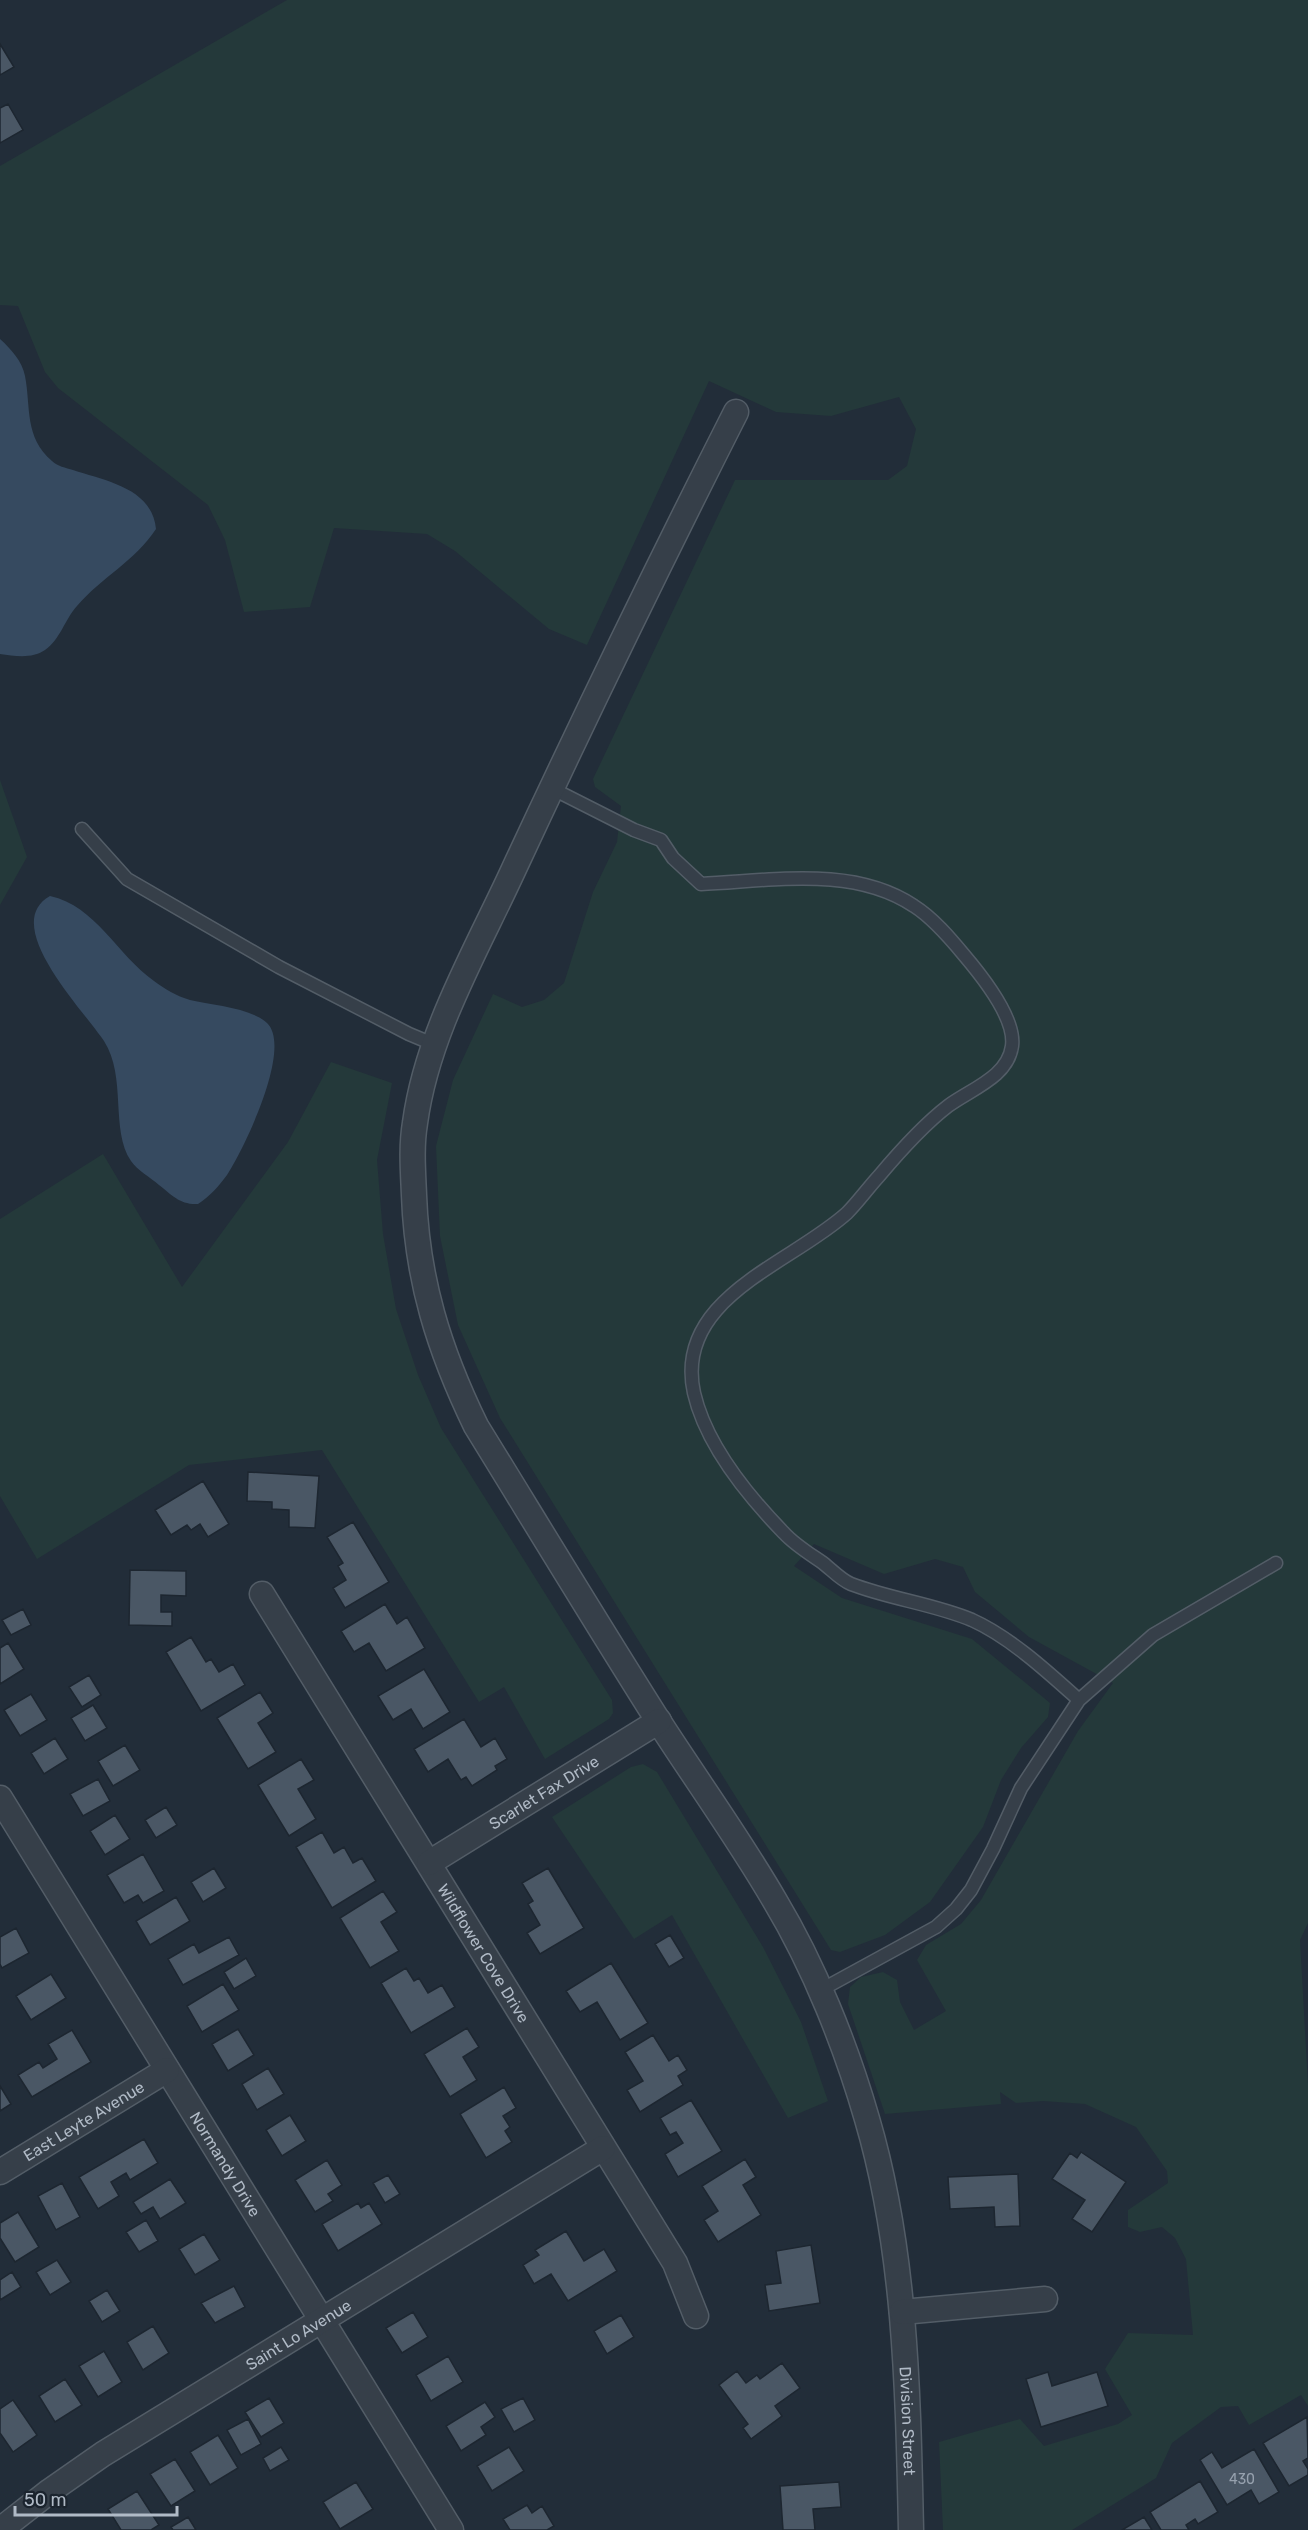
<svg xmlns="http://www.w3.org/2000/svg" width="1308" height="2530" font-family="Rubik,sans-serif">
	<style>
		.green { fill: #24393a }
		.water { fill: #364a60 }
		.building { fill: #4a5765; stroke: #1d2630; stroke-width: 1.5 }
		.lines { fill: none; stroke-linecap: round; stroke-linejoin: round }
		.lane-casing { stroke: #535d67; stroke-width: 15 }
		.street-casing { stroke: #535d67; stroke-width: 27 }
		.lane { stroke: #363f49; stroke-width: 12 }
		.street { stroke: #363f49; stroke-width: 24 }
		.labels { text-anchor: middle; stroke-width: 5; stroke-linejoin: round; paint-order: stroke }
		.number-label { font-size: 14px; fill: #96a1ae }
		.street-label { font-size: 16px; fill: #b0bac6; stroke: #1b242e }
	</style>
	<rect width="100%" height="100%" fill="#222d39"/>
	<!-- green -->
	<path class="green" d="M287 0H1308V1923L1300 1940 1308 2085V2406L1301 2395 1249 2425 1238 2406 1221 2407 1172 2443 1156 2478 1072 2530H943L939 2442 1020 2419 1044 2446 1118 2424 1132 2415 1105 2369 1128 2333 1193 2335 1186 2259 1175 2238 1162 2227 1140 2232 1128 2227V2210L1168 2183 1167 2171 1136 2127 1085 2104 1043 2101 1016 2103 1000 2092 1001 2104 885 2114 848 2004 850 1987 861 1977 883 1972 897 1980 900 2002 914 2030 946 2011 917 1960 926 1945 961 1924 981 1900 1078 1731 1113 1683 1029 1637 975 1592 963 1567 935 1559 884 1574 814 1544 794 1566 842 1598 972 1639 1050 1703 1048 1717 1021 1748 1001 1780 983 1827 930 1902 885 1935 840 1952 831 1950 500 1418 458 1325 440 1236 436 1146 453 1080 493 994 522 1007 544 1000 564 983 593 892 617 842 621 806 595 787 593 779 735 480H888L907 466 916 429 899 397 831 416 776 412 709 381 587 645 549 629 455 551 427 534 334 528 310 607 244 612 225 540 208 505 58 388 45 372 18 306 0 305V166Z
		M0 780 27 857 0 905Z
		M331 1062 392 1083 377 1160 383 1234 396 1309 418 1375 441 1428 612 1700 613 1713 609 1719 545 1759 504 1687 479 1702 322 1450 189 1465 37 1559 0 1496V1219L103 1154 182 1287 288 1142Z
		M643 1764 657 1772 763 1947 801 2022 828 2101 788 2118 672 1915 634 1939 552 1817 631 1767Z"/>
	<!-- water -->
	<path class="water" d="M0 339C11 349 22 361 25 376 31 407 24 437 52 461 57 466 66 468 73 470 106 481 152 488 156 529 135 561 102 577 77 606 65 619 60 640 45 650 32 659 15 656 0 654Z
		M50 896C96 906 117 955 154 981 165 989 176 996 190 1000 212 1005 251 1008 267 1023 293 1048 244 1149 227 1175 219 1186 210 1196 198 1204 180 1205 172 1195 159 1185 150 1177 137 1170 131 1161 110 1130 127 1077 104 1041 80 1006 0 924 50 896Z"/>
	<!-- building -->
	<path class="building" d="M0 44 14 67 0 75Z
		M8 104 23 130 0 143V108Z
		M248 1472 319 1476 315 1528 289 1527V1510L272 1509V1502L247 1501Z
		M203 1481 229 1524 208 1537 200 1524 191 1530 187 1525 171 1535 155 1510Z
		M353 1522 389 1582 345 1608 333 1588 346 1580 338 1566 343 1563 327 1537Z
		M130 1570 186 1571V1596L161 1595V1612H172V1626L129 1625Z
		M385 1604 397 1624 407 1617 425 1648 386 1671 369 1643 354 1652 341 1631Z
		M23 1609 31 1625 11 1635 2 1620Z
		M191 1637 206 1662 211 1659 219 1672 233 1664 245 1685 201 1711 166 1652Z
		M8 1643 24 1669 0 1684V1648Z
		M424 1669 450 1712 423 1729 411 1709 393 1720 378 1696Z
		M89 1675 101 1695 82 1707 69 1687Z
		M260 1692 273 1713 258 1723 276 1752 248 1769 217 1718Z
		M31 1694 47 1720 20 1736 4 1710Z
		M93 1705 107 1728 85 1741 71 1718Z
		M464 1719 481 1747 495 1738 507 1759 495 1766 497 1770 472 1786 466 1777 461 1780 448 1759 428 1772 414 1749Z
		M55 1738 68 1759 44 1774 31 1753Z
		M125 1745 140 1770 113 1786 98 1761Z
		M301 1759 314 1780 298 1789 316 1819 289 1836 258 1785Z
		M98 1779 110 1801 83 1816 70 1794Z
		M166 1807 177 1825 156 1838 145 1820Z
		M115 1815 130 1839 105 1855 90 1831Z
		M322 1832 334 1853 344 1847 353 1863 362 1858 376 1881 332 1908 296 1847Z
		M143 1854 164 1891 143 1903 138 1895 124 1903 107 1875Z
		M214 1868 226 1888 203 1902 191 1882Z
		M548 1868 584 1928 540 1954 527 1933 540 1925 528 1904 533 1901 522 1883Z
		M383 1891 397 1912 381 1922 399 1951 370 1968 340 1918Z
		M176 1897 190 1921 150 1945 136 1921Z
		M16 1928 29 1953 2 1968 0 1964V1937Z
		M670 1935 684 1958 669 1967 655 1944Z
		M229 1937 239 1955 183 1985 168 1959 194 1944 199 1953Z
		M246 1958 256 1976 234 1989 224 1972Z
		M611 1963 648 2023 620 2040 597 2002 580 2012 566 1991Z
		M406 1968 414 1981 419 1978 428 1993 442 1985 455 2007 411 2033 381 1983Z
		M51 1974 66 1998 31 2020 16 1996Z
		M223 1984 239 2010 202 2032 187 2006Z
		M467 2028 479 2047 463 2057 477 2080 450 2097 424 2054Z
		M238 2029 254 2055 228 2071 212 2044Z
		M72 2030 91 2062 32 2097 18 2075 39 2062 43 2068 57 2059 48 2044Z
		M653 2035 669 2061 678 2055 687 2070 678 2076 683 2085 640 2112 627 2090 643 2081 625 2052Z
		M268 2068 284 2094 257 2110 242 2084Z
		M0 2086 11 2104 0 2111Z
		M504 2087 516 2108 503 2116 510 2127 505 2131 512 2142 486 2158 460 2114Z
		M691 2100 722 2151 678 2177 665 2154 683 2143 676 2132 670 2135 660 2118Z
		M290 2115 306 2141 282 2156 266 2130Z
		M144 2139 158 2163 130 2180 126 2173 111 2182 119 2196 98 2209 79 2177Z
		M1081 2152 1126 2182 1092 2232 1072 2219 1085 2200 1052 2179 1070 2153 1077 2158Z
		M745 2159 756 2177 743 2185 761 2215 718 2242 704 2220 718 2211 702 2186Z
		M327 2160 342 2185 328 2194 333 2201 315 2212 295 2180Z
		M1018 2174 1020 2226 995 2227 994 2207 950 2209 948 2177Z
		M388 2175 400 2194 385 2203 373 2183Z
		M170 2179 186 2203 160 2219 153 2207 141 2214 133 2202Z
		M62 2183 80 2217 56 2230 38 2196Z
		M358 2203 361 2208 369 2203 382 2224 338 2251 322 2224Z
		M18 2212 39 2247 15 2262 0 2238V2223Z
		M146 2220 158 2241 139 2252 126 2232Z
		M566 2231 584 2261 604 2249 617 2271 568 2301 551 2274 534 2284 523 2265 539 2255 535 2250Z
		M204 2234 220 2260 195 2275 179 2249Z
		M811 2245 820 2303 769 2311 765 2285 781 2283 776 2251Z
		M57 2260 71 2282 50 2295 36 2272Z
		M12 2272 21 2287 0 2300V2280Z
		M234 2286 245 2307 215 2323 201 2303Z
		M107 2290 120 2311 102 2322 89 2301Z
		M413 2312 428 2337 402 2353 386 2328Z
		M621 2315 634 2337 607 2354 594 2331Z
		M153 2326 169 2353 143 2370 127 2342Z
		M104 2351 122 2382 98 2397 79 2366Z
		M448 2356 463 2382 431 2401 416 2375Z
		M782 2363 800 2388 775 2406 782 2416 751 2439 743 2428 748 2424 719 2385 737 2371 746 2383 757 2375 760 2379Z
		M1048 2372 1052 2386 1097 2372 1108 2406 1041 2427 1026 2379Z
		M65 2379 82 2405 55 2422 39 2396Z
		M269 2398 284 2423 261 2437 245 2412Z
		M523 2398 535 2420 514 2432 501 2409Z
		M13 2400 37 2435 13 2452 0 2433V2409Z
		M485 2402 495 2417 481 2427 486 2435 461 2451 446 2426Z
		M1307 2417 1308 2458 1303 2461 1308 2469V2475L1289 2486 1263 2443Z
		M248 2419 261 2444 241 2455 227 2430Z
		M218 2435 238 2468 210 2485 190 2452Z
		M281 2447 289 2460 270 2471 263 2458Z
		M509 2447 524 2471 492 2491 477 2466Z
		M1254 2449 1279 2492 1259 2504 1251 2490 1227 2505 1200 2460 1212 2452 1222 2468Z
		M175 2459 195 2491 171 2506 150 2474Z
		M1200 2481 1218 2512 1198 2524 1195 2519 1186 2525 1189 2530H1161L1150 2512Z
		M356 2482 373 2509 340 2529 323 2502Z
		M839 2482 841 2507 813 2509 815 2530H783L780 2486Z
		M137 2491 159 2525 151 2530H121L108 2509Z
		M527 2505 532 2513 542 2506 554 2526 547 2530H510L503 2519Z
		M188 2517 196 2530H173L171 2527Z
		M1144 2517 1152 2530H1122Z"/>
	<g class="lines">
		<defs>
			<path id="lane" d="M551 788 634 830 661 840 673 858 701 884C771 881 853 865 914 906 933 918 950 938 964 955 981 975 1016 1018 1012 1046 1008 1077 971 1089 948 1106 922 1126 900 1151 879 1176 868 1188 858 1202 847 1213 791 1264 673 1298 694 1393 706 1445 747 1495 784 1533 795 1545 810 1554 823 1563 832 1570 841 1580 851 1584 890 1599 934 1604 972 1620 1010 1637 1049 1673 1079 1700L1021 1788 993 1849 971 1890 956 1909 936 1927 819 1991
				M82 829 127 879 279 967 409 1034 433 1044
				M1079 1700 1153 1635 1276 1563"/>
			<g id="street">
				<path id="s1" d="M736 412C659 564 584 718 512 873 475 953 427 1034 415 1123 411 1147 413 1171 414 1195 417 1280 439 1350 476 1426 537 1525 597 1624 659 1722 697 1781 739 1839 775 1901 814 1966 846 2046 867 2119 906 2251 908 2393 911 2530"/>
				<path id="s2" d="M262 1594 675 2263 696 2316"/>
				<path id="s3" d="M0 1798 451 2530"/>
				<path id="s4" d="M429 1863 659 1721"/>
				<path id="s5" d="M0 2172 167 2070"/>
				<path d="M902 2312 1045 2299"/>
				<path id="s6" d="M0 2530 50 2491 103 2454 603 2148"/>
			</g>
		</defs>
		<!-- lane casing -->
		<use href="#lane" class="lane-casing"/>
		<!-- street casing -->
		<use href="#street" class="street-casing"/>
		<!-- lane -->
		<use href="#lane" class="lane"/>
		<!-- street -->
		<use href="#street" class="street"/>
	</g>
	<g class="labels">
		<!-- number labels -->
		<g class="number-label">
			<text x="1242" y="2484">430</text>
		</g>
		<!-- street labels -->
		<g class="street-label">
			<text dy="6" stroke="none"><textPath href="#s4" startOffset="135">Scarlet Fax Drive</textPath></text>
			<text dy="6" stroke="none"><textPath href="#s2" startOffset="422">Wildflower Cove Drive</textPath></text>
			<text dy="6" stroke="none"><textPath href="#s5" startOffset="98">East Leyte Avenue</textPath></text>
			<text dy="6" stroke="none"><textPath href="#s3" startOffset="430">Normandy Drive</textPath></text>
			<text dy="6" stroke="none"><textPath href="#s6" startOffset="357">Saint Lo Avenue</textPath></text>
			<text dy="6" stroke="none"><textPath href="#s1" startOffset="2199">Division Street</textPath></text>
		</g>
	</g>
	<!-- scale -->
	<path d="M15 2506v9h162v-9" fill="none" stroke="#b0bac6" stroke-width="3"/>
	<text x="24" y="2506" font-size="18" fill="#b0bac6" stroke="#1b242e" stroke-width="4.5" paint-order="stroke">50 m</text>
</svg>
